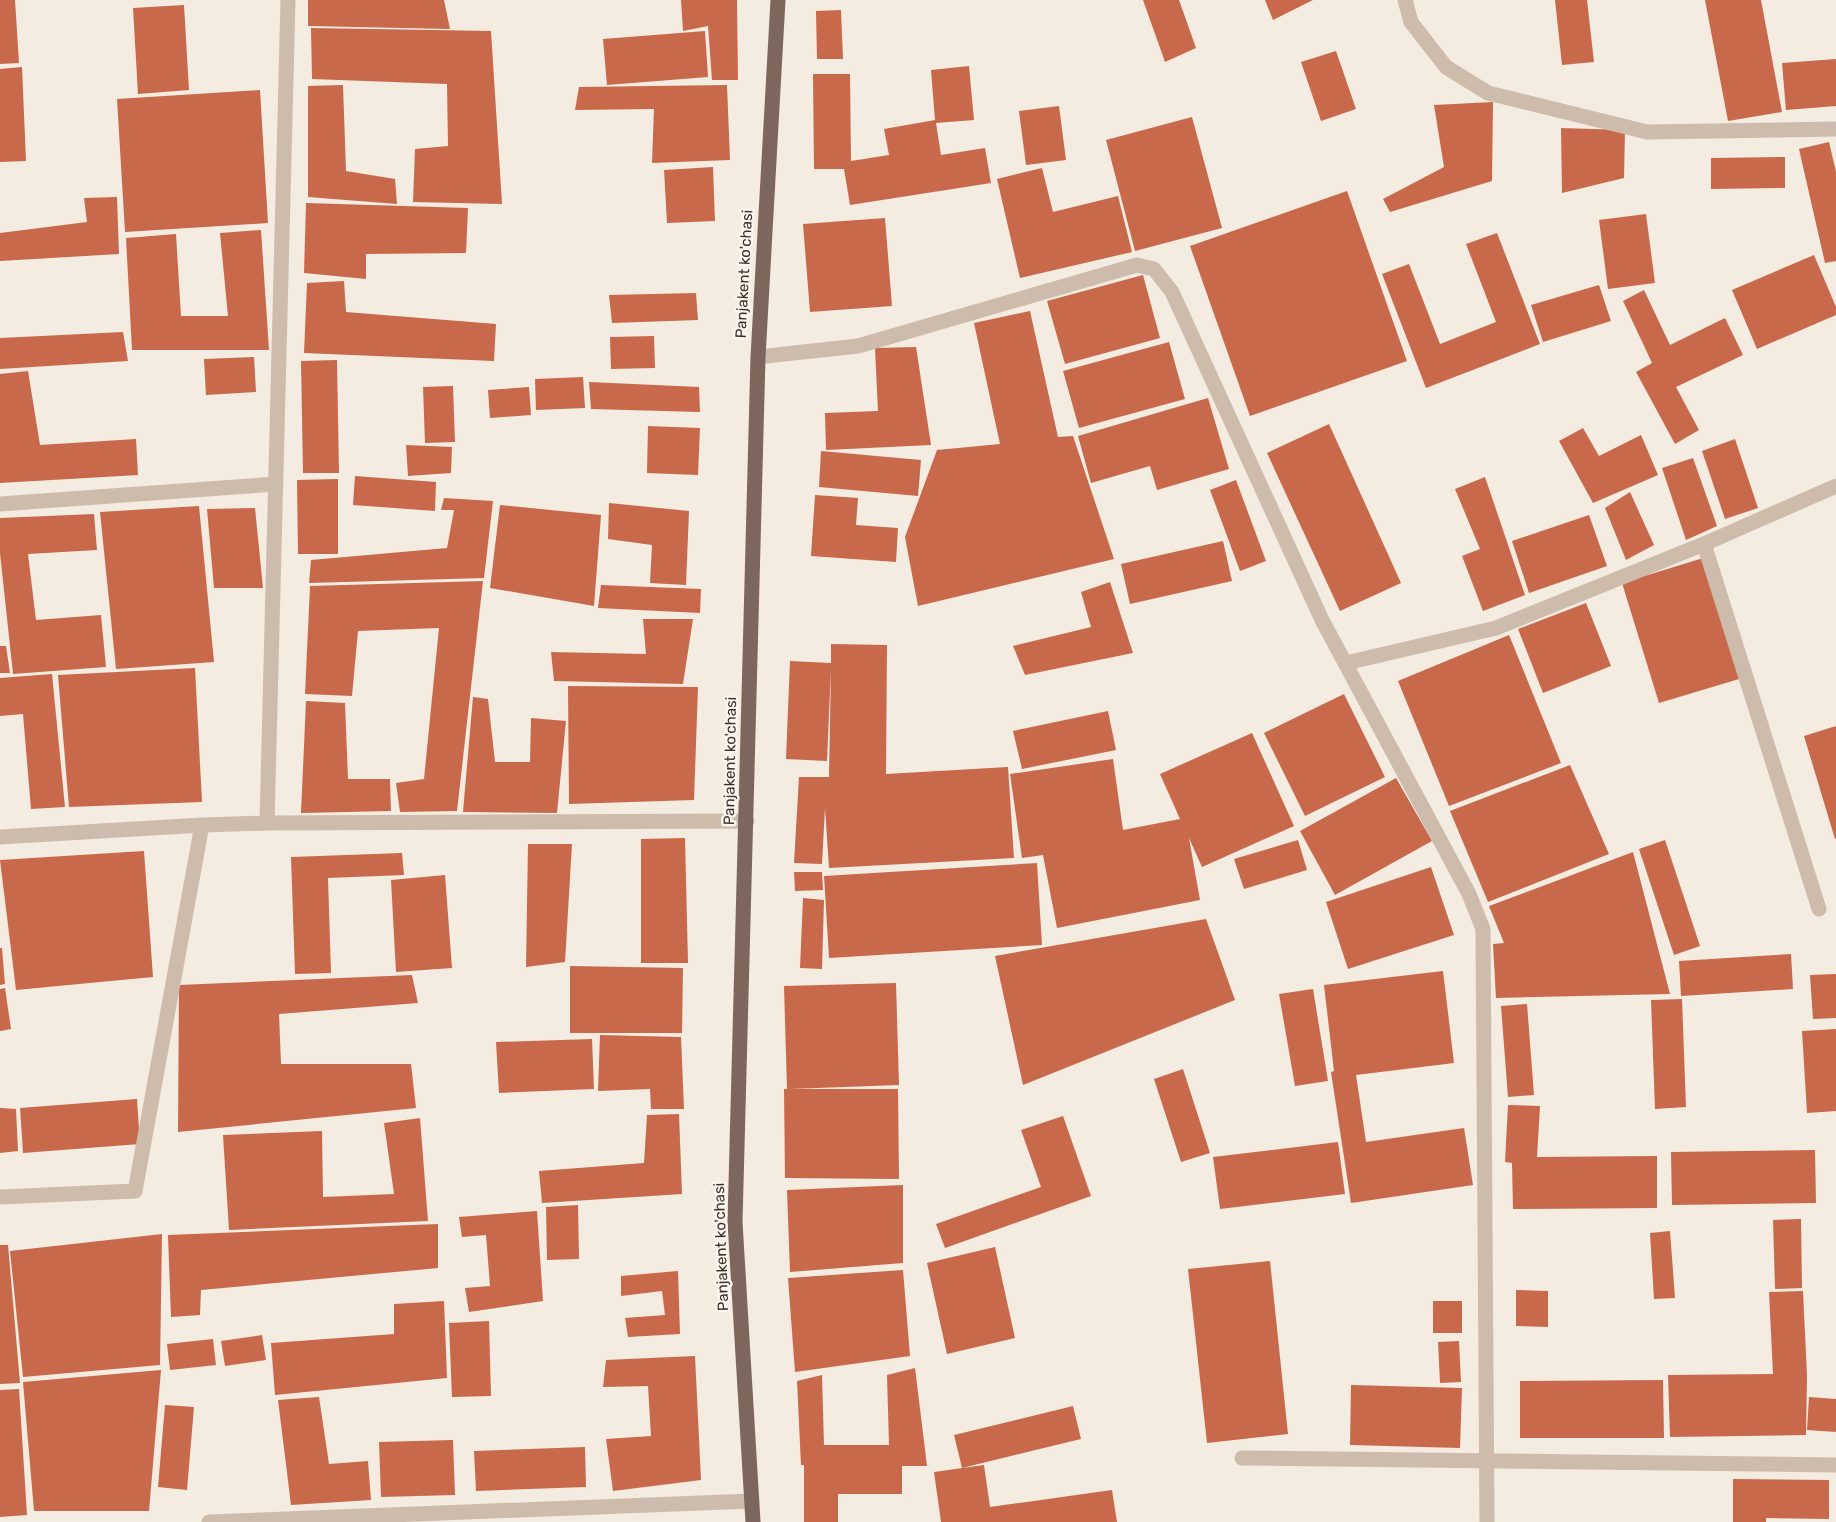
<svg xmlns="http://www.w3.org/2000/svg" width="1836" height="1522" font-family="Rubik,sans-serif">
	<style>
		.building { fill: #c8694b }
		.lines { fill: none; stroke-linecap: round; stroke-linejoin: round }
		.street { stroke: #cdbbac; stroke-width: 15 }
		.primary { stroke: #7d675c; stroke-width: 15 }
		.labels { text-anchor: middle; stroke-width: 5; stroke-linejoin: round; paint-order: stroke }
		.street-label { font-size: 15px; fill: #3b302b; stroke: #fbf5ee }
	</style>
	<rect width="100%" height="100%" fill="#f4ebe1"/>
	<!-- building -->
	<path class="building" d="M0 0H15L19 63 0 64Z
		M308 0H444L450 29 308 26Z
		M681 0H737L738 80H712L708 26 683 31Z
		M1143 0H1179L1196 48 1165 62Z
		M1265 0H1313L1273 20Z
		M1555 0H1587L1594 62 1562 65Z
		M1705 0H1761L1782 112 1728 121Z
		M184 5 189 90 138 94 133 8Z
		M841 10 843 59H817L816 11Z
		M311 28 491 31 502 204 413 202 415 149 448 146 447 84 312 79Z
		M705 31 708 77 607 85 603 39Z
		M1336 51 1356 109 1321 121 1301 62Z
		M1836 59V106L1786 110 1782 63Z
		M969 66 974 120 936 123 941 155 985 148 991 183 850 205 844 169H814L813 74H850L851 161 889 155 884 129 935 120 931 70Z
		M22 67 26 161 0 162V69Z
		M343 85 346 171 395 179 397 204 308 197V86Z
		M727 85 730 160 652 163 654 109 575 110 579 87Z
		M260 90 268 223 125 232 117 99Z
		M1493 102 1492 181 1390 212 1383 199 1444 167 1434 105Z
		M1059 106 1066 160 1026 165 1019 111Z
		M1192 117 1222 228 1135 251 1106 140Z
		M1561 128 1625 130 1624 178 1562 193Z
		M1829 142 1836 172V261L1825 263 1799 149Z
		M1785 157V188L1711 189V158Z
		M713 167 715 221 667 223 664 170Z
		M1042 168 1053 212 1118 196 1132 252 1020 278 997 179Z
		M1347 191 1407 361 1250 416 1190 246Z
		M117 197 119 254 0 261V233L87 222 84 198Z
		M306 203 468 208 466 253 366 254V279L304 273Z
		M1646 214 1655 283 1608 289 1599 220Z
		M885 218 892 306 810 312 803 224Z
		M261 230 269 350H132L126 238 176 234 181 316H228L220 233Z
		M1497 233 1540 344 1426 388 1382 274 1409 264 1440 344 1496 322 1466 244Z
		M1814 255 1836 307V315L1757 349 1732 290Z
		M1143 275 1160 338 1065 364 1047 301Z
		M344 281 346 312 496 324 494 361 304 353 307 283Z
		M1599 285 1611 321 1543 342 1531 305Z
		M1644 290 1670 345 1725 318 1743 355 1676 387 1699 430 1675 444 1636 372 1652 363 1623 301Z
		M696 293 698 320 612 323 609 295Z
		M1030 311 1058 437 1073 436 1114 559 918 606 905 537 937 450 1000 444 974 323Z
		M123 332 128 361 0 369V338Z
		M654 336 655 368 611 369 610 337Z
		M1169 342 1185 399 1079 428 1063 371Z
		M916 347 931 445 826 450 825 413 878 411 875 348Z
		M254 357 256 392 206 395 204 359Z
		M337 360 339 473H303L301 361Z
		M28 371 40 445 136 439 138 475 0 483V374Z
		M583 377 585 408 536 410 535 379Z
		M589 382 699 387 700 412 591 409Z
		M453 386 455 442 425 443 423 387Z
		M529 387 531 415 490 418 488 390Z
		M1208 398 1229 469 1157 490 1150 466 1091 483 1078 436Z
		M1329 424 1401 583 1340 611 1267 453Z
		M648 426 700 428 698 475 647 473Z
		M1583 428 1599 456 1641 435 1658 475 1593 503 1559 441Z
		M1735 439 1758 508 1725 519 1702 451Z
		M406 445 452 447 451 473 408 476Z
		M821 451 921 460 918 496 819 487Z
		M1693 458 1717 526 1686 540 1662 468Z
		M355 476 436 482 435 511 353 505Z
		M1485 477 1525 595 1483 611 1462 556 1480 549 1455 489Z
		M338 479V554H298L297 480Z
		M1236 480 1266 561 1240 571 1210 490Z
		M1630 492 1654 545 1626 560 1605 508Z
		M815 495 858 498 856 525 898 528 896 562 811 556Z
		M444 498 493 501 484 578 309 583 311 560 447 548 454 510H441Z
		M609 503 689 511 686 585 650 583 652 545 608 539Z
		M500 505 601 515 594 606 490 588Z
		M199 506 214 662 116 669 100 512Z
		M255 508 263 588H214L207 509Z
		M94 514 97 550 28 554 36 620 101 615 106 667 13 674 0 553V518Z
		M1589 515 1607 566 1529 593 1512 541Z
		M1223 541 1232 581 1130 604 1121 564Z
		M1703 558 1739 679 1659 703 1622 583Z
		M483 581 457 811 400 812 396 783 424 779 439 628 358 631 352 696 305 694 310 586Z
		M1110 582 1133 653 1025 675 1013 646 1091 627 1081 592Z
		M601 585 701 589 700 613 598 608Z
		M1586 603 1611 666 1543 693 1518 629Z
		M643 619H693L683 684 554 681 551 652 646 654Z
		M1509 635 1561 763 1449 806 1398 681Z
		M831 644 887 645 886 774 1008 767 1014 858 829 868 825 808 822 864 794 863 799 777H829L831 668 827 761 786 759 790 661 831 663Z
		M0 646H6L10 673H0Z
		M195 668 202 802 69 807 58 675Z
		M52 674 65 807 31 809 23 714 0 716V678Z
		M568 686 698 687 694 800 569 804Z
		M1344 694 1385 777 1305 816 1264 733Z
		M473 697 488 699 495 762H530L531 718 566 721 557 813 463 812Z
		M306 701 345 703 348 779H390L391 811 301 813Z
		M1108 711 1116 750 1022 769 1013 731Z
		M1836 726V839H1835L1804 736Z
		M1252 733 1294 826 1202 867 1189 838 1200 900 1057 928 1043 855 1022 858 1010 774 1113 759 1123 830 1180 819 1160 774Z
		M1570 765 1609 854 1488 902 1450 811Z
		M1396 778 1432 841 1335 895 1300 831Z
		M685 838 688 963H641V839Z
		M1298 840 1307 870 1244 889 1234 859Z
		M1665 840 1700 946 1674 955 1639 849Z
		M528 844H572L565 962 526 967Z
		M144 851 153 977 16 990 0 860Z
		M1633 852 1670 994 1496 998 1493 944 1504 943 1489 906Z
		M402 853 404 875 328 878 331 973 295 974 291 857Z
		M1037 863 1042 945 829 958 824 876Z
		M1431 867 1454 935 1348 969 1326 902Z
		M794 872H822L823 890 795 891Z
		M445 875 452 968 396 972 391 880Z
		M803 898 824 900 822 969 800 968Z
		M1206 919 1235 1000 1023 1085 995 956Z
		M0 948H2L5 984 0 985Z
		M1791 954 1793 989 1681 996 1679 961Z
		M570 966 683 968 682 1033H570Z
		M1443 971 1454 1063 1356 1075 1366 1142 1464 1128 1473 1185 1351 1203 1331 1072 1334 1071 1324 985Z
		M1836 974V1018L1813 1019 1810 975Z
		M412 975 418 1003 279 1014 281 1064H411L416 1108 178 1132 179 985Z
		M896 983 899 1085 790 1089H898L899 1179 785 1178 784 1089H787L784 986Z
		M5 988 11 1029 0 1031V989Z
		M1313 989 1328 1081 1295 1086 1279 994Z
		M1682 999 1686 1107 1655 1109 1651 1000Z
		M1527 1004 1534 1095 1508 1097 1501 1006Z
		M1836 1029V1111L1807 1113 1802 1031Z
		M600 1035 681 1037 684 1109H651L650 1089 598 1091Z
		M592 1039 594 1089 499 1093 496 1042Z
		M1183 1069 1210 1153 1181 1162 1154 1079Z
		M137 1099 140 1144 23 1153 20 1108Z
		M1508 1105 1540 1106 1537 1157 1657 1156V1208L1513 1209 1512 1163 1505 1162Z
		M0 1108 16 1109 18 1151 0 1153Z
		M679 1114 682 1194 542 1203 539 1171 644 1163 647 1115Z
		M1063 1116 1091 1196 945 1248 936 1224 1041 1187 1021 1130Z
		M420 1118 428 1221 229 1230 223 1135 322 1131 323 1197 394 1194 384 1123Z
		M1338 1142 1345 1194 1220 1209 1213 1157Z
		M1815 1150 1816 1203 1672 1205 1671 1152Z
		M903 1185V1263L790 1272 787 1190Z
		M578 1205 579 1259 547 1260 546 1207Z
		M537 1211 543 1301 469 1312 465 1288 490 1286 486 1235 462 1237 459 1217Z
		M1801 1219 1802 1288 1775 1289 1773 1220Z
		M438 1224V1268L201 1290 200 1315 171 1317 168 1235Z
		M1670 1231 1675 1298 1654 1299 1650 1233Z
		M162 1234 160 1365 23 1377 10 1251Z
		M0 1245H8L20 1383 0 1384Z
		M995 1247 1015 1338 947 1354 927 1263Z
		M1270 1261 1288 1434 1207 1443 1188 1269Z
		M903 1270 910 1356 795 1372 788 1278Z
		M678 1271 680 1334 628 1337 625 1318 665 1315 662 1291 621 1296V1276Z
		M1516 1290 1548 1291V1327L1516 1326Z
		M1803 1291 1807 1376 1806 1435 1670 1437 1668 1375 1773 1374 1769 1292Z
		M444 1301 447 1378 275 1395 271 1343 394 1334V1304Z
		M1433 1301H1462V1333H1433Z
		M489 1321 491 1396 452 1397 449 1323Z
		M262 1335 266 1360 225 1366 221 1341Z
		M213 1339 216 1365 170 1370 167 1344Z
		M1459 1341 1461 1382 1440 1383 1438 1342Z
		M695 1356 701 1480 613 1491 606 1439 651 1436 648 1386 603 1387 606 1360Z
		M915 1368 927 1466H902V1494H838V1522H804V1465H801L797 1381 822 1375 824 1445H889L887 1375Z
		M161 1370 149 1511H34L23 1382Z
		M1663 1380 1664 1438H1520V1381Z
		M1351 1385 1462 1388 1460 1448 1350 1445Z
		M19 1389 27 1515 0 1517V1390Z
		M319 1397 329 1464 368 1461 371 1500 291 1505 278 1400Z
		M1809 1397 1836 1399V1432L1807 1430Z
		M165 1405 194 1407 187 1490 158 1487Z
		M1073 1406 1081 1439 962 1468 954 1435Z
		M453 1440 455 1495 381 1497 379 1442Z
		M585 1447 586 1487 476 1491 474 1451Z
		M984 1465 990 1507 1112 1490 1117 1522H941L934 1472Z
		M1733 1479 1829 1480V1519L1766 1518V1522H1733Z"/>
	<g class="lines">
		<!-- street -->
		<path class="street" d="M1405 0 1411 22 1446 67 1488 93 1647 132 1836 129
			M758 357 858 346 1137 265 1154 269 1172 292 1322 620 1469 894 1483 929 1487 1522
			M0 504 276 484
			M1704 544 1819 909
			M1346 663 1496 628 1704 544 1836 486
			M267 823 747 821
			M0 837 202 825
			M0 1197 135 1191 202 825 267 823 288 0
			M1242 1458 1836 1465
			M209 1522 752 1501"/>
		<!-- primary -->
		<path class="primary" d="M753 1522 735 1222 758 357 778 0"/>
	</g>
	<g class="labels">
		<!-- street labels -->
		<g class="street-label">
			<text transform="translate(744 274) rotate(-87)" y="5">Panjakent ko'chasi</text>
			<text transform="translate(730 761) rotate(-89)" y="5">Panjakent ko'chasi</text>
			<text transform="translate(721 1247) rotate(-92)" y="5">Panjakent ko'chasi</text>
		</g>
	</g>
</svg>
